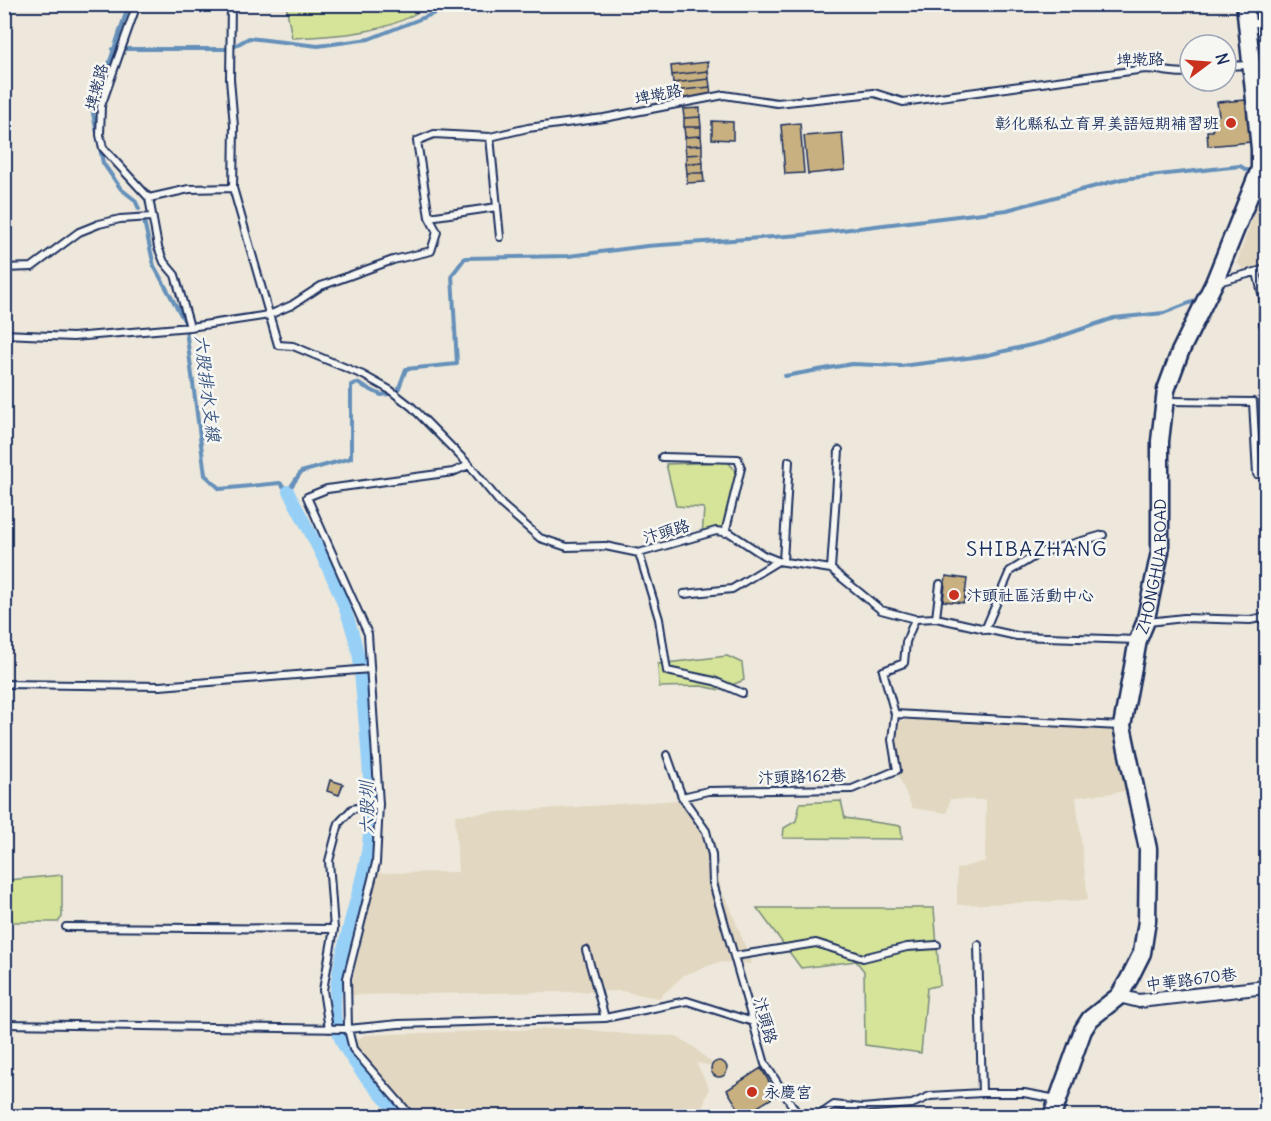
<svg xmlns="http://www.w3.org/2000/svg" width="1271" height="1121" font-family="Delius,'LXGW WenKai TC',sans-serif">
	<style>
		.built { fill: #e2d7c0 }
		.green { fill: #d5e498; stroke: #788a7b; stroke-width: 1.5 }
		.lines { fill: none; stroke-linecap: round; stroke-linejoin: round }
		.stream { stroke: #6590ba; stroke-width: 4 }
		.canal { stroke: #97d0f7; stroke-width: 12 }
		.building { fill: #c8b080; stroke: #1b2f5e; stroke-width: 1.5 }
		.lane-casing { stroke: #1b2f5e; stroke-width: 10 }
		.street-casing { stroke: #1b2f5e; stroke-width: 16 }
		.secondary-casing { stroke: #1b2f5e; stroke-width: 21 }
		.lane { stroke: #f6f6f2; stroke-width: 6 }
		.street { stroke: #f6f6f2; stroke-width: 12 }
		.secondary { stroke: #f6f6f2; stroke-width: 16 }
		.poi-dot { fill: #c8321e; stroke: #f6f6f2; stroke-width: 2 }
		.labels { text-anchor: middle; stroke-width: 5; stroke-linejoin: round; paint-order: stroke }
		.street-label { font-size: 16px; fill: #1b2f5e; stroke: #f6f6f2 }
		.poi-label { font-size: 16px; fill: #1b2f5e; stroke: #f6f6f2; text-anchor: start }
		.water-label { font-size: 18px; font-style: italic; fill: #3a5784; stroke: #f6f6f2 }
		.quarter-label { font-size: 20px; letter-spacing: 1.5px; fill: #1b2f5e; stroke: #f6f6f2 }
	</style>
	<rect width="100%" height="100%" fill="#ede8db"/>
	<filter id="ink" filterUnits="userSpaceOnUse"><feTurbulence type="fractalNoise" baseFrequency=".0167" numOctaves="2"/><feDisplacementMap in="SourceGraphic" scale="12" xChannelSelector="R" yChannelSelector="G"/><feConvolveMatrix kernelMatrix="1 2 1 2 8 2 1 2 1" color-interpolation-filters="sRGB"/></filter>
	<g filter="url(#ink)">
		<!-- built -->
		<path class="built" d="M1266 178V263L1244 270 1237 263Z
			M907 720H989L1052 728 1115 727 1129 791 1076 797 1088 900 957 905V869L985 861 986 800 950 799 947 813 912 808 895 767 894 737 898 722Z
			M679 800 695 826 715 842 721 892 728 902 752 964 719 962 684 975 659 998 621 991 349 995 378 873 458 872 455 815Z
			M573 1028 634 1035 676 1036 694 1047 715 1066 696 1063 709 1088 700 1116H414L353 1053 355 1041 365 1035Z"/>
		<!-- green -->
		<path class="green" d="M424 5V8C388 34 336 36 292 38L286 5Z
			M728 462 739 475 728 534 702 537 704 508 676 506 666 464Z
			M727 656 742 663 744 680 720 690 701 686 659 687 658 664Z
			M841 801 845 818 901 826 902 839 783 838 784 828 796 821 800 803Z
			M62 875V917L58 922H12L8 880Z
			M757 908H934L940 985 927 988 921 1053 865 1045 864 971 856 961 801 968Z"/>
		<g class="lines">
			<!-- stream -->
			<path class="stream" d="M129 4 93 113 103 163 121 189 135 200 139 209
				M112 49H229L249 38 318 46 369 39 448 8 470 4
				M144 221 154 266 185 322 205 475 220 489 280 483 288 491 301 472 351 458V385L357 383 381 395 397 393 406 369 457 364 452 275 465 258 569 256 647 246 801 235 1007 210 1122 179 1240 166 1250 172
				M785 376 852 364 901 366 983 356 1044 342 1114 318 1164 313 1197 300"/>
			<!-- canal -->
			<path class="canal" d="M288 491C316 544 347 598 359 658 363 719 374 783 368 845 362 899 317 996 343 1045 358 1072 380 1094 400 1116"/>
		</g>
		<!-- building -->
		<path class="building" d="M708 62V71L672 75 671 66Z
			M708 71 709 79 673 83 672 75Z
			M709 79 710 87 674 91 673 83Z
			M710 87 711 95 675 99 674 91Z
			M1247 100 1251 142 1208 146 1207 131H1213L1212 116 1219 115 1217 102Z
			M700 108V117L684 118 683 109Z
			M700 117 701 127H684V118Z
			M712 121 733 122V140L712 139Z
			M800 123 804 173 785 174 781 125Z
			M684 127H701V136L685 137Z
			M842 133 845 170 808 174 804 136Z
			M701 136 702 145 685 146V137Z
			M702 145V154L686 155 685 146Z
			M702 154 703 163 686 164V155Z
			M703 163V173H687L686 164Z
			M687 173H703L704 182 687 183Z
			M946 576 967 579 964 603 943 601Z
			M330 780 343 784 339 795 327 791Z
			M711 1069a8 8 0 1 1 16 0a8 8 0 1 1-16 0Z
			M761 1068 777 1095 743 1116 727 1090Z"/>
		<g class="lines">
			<defs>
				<path id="lane" d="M137 4 101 106 100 135 103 148 149 198 158 247 164 262 175 275 190 327 269 315 292 305 321 286 393 260 431 251 437 232 429 217 417 141 434 134 490 137 528 128 604 118 724 95 777 103 874 93 903 102 1145 69C1160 69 1177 75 1190 72
					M1250 23H1266
					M1226 66 1249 65
					M490 137 500 237
					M233 188 278 345 293 346 363 375 390 390 412 407 469 465 502 505 540 538 567 547 605 546 639 553 716 531 730 533 763 555 778 561 831 569 881 610 915 619 936 618 1017 636 1137 640
					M149 198 189 189 233 188 234 126 230 79 231 4
					M429 217 497 207
					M4 268 32 267 79 232 99 224 120 219 152 217
					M1257 272 1263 298V324
					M1218 282 1266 269
					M4 334 73 337 190 327
					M1167 401 1253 402 1257 474
					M662 457 738 459 741 468 725 533
					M639 553 659 619 667 671 714 681 742 693
					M783 561 789 461
					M831 569 839 450
					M684 594 732 589 778 561
					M936 618 940 584
					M1148 622 1184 618 1250 620 1266 617
					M985 630 1010 571 1040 553 1103 535
					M4 684 160 686 370 669
					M895 714 1119 726
					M667 755 682 797 706 831 712 855 713 883 765 1064 799 1116
					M682 797 708 791 852 789 897 770 892 740 895 714 883 671 904 663 906 642 915 619
					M66 927 334 929
					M978 945 982 1093
					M586 950 605 1018
					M735 956 816 943 863 958 907 947 937 945
					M4 1024 348 1029 399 1024 605 1018 687 1001 750 1021
					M329 1029 323 990 334 929 329 861 339 823 352 809 379 804
					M411 1116 353 1049 348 1029 347 978 376 863 379 804 368 634 307 497 327 489 453 472 469 465
					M818 1116 834 1105 862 1108 912 1104 930 1096 982 1093H1024L1057 1099"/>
				<path id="street" d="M1119 996 1139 1001 1266 987"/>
				<g id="secondary">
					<path id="s1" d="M1052 1116 1083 1030 1090 1019 1119 996 1129 979 1142 953 1147 921 1148 849 1122 726 1138 640 1145 623 1160 552V441L1166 390 1180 352 1214 283 1260 169V149L1245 4"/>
				</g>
			</defs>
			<!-- lane casing -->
			<use href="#lane" class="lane-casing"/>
			<!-- street casing -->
			<use href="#street" class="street-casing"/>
			<!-- secondary casing -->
			<use href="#secondary" class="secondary-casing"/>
			<!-- lane -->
			<use href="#lane" class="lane"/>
			<!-- street -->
			<use href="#street" class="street"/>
			<!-- secondary -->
			<use href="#secondary" class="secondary"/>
		</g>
	</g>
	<!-- markers -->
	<g class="poi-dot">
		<circle cx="1231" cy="123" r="6"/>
		<circle cx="954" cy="595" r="6"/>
		<circle cx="752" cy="1092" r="6"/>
	</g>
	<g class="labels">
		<!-- street labels -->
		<g class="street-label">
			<text transform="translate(1140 59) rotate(-2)" y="6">埤墘路</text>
			<text transform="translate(96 87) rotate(-75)" y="6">埤墘路</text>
			<text transform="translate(658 94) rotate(-11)" y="6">埤墘路</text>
			<text transform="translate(666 531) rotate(-16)" y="6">汴頭路</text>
			<text dy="6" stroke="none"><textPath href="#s1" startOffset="584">ZHONGHUA ROAD</textPath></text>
			<text transform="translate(802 776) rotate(-2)" y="6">汴頭路162巷</text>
			<text transform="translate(1191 979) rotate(-7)" y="6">中華路670巷</text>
			<text transform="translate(766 1020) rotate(75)" y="6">汴頭路</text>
		</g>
		<!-- poi labels -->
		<g class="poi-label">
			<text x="1219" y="129" text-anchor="end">彰化縣私立育昇美語短期補習班</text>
			<text x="966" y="601">汴頭社區活動中心</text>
			<text x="764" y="1098">永慶宮</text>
		</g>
		<!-- water labels -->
		<g class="water-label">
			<text transform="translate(207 388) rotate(83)" y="6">六股排水支線</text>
			<text transform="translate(367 808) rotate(-91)" y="6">六股圳</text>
		</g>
		<!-- quarter labels -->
		<g class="quarter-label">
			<text x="1037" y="556">SHIBAZHANG</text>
		</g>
	</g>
	<!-- margin -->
	<rect width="1271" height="1121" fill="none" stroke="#f6f6f2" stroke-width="24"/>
	<rect x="12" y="12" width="1247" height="1097" fill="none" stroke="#1b2f5e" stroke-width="2" filter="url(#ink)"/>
	<!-- north arrow -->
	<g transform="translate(1208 63) rotate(74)"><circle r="28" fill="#f6f6f2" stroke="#9ea6b7" stroke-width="1.5"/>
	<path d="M0-4.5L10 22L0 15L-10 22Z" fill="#c8321e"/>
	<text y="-9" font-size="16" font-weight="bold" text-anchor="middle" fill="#1b2f5e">N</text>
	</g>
</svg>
